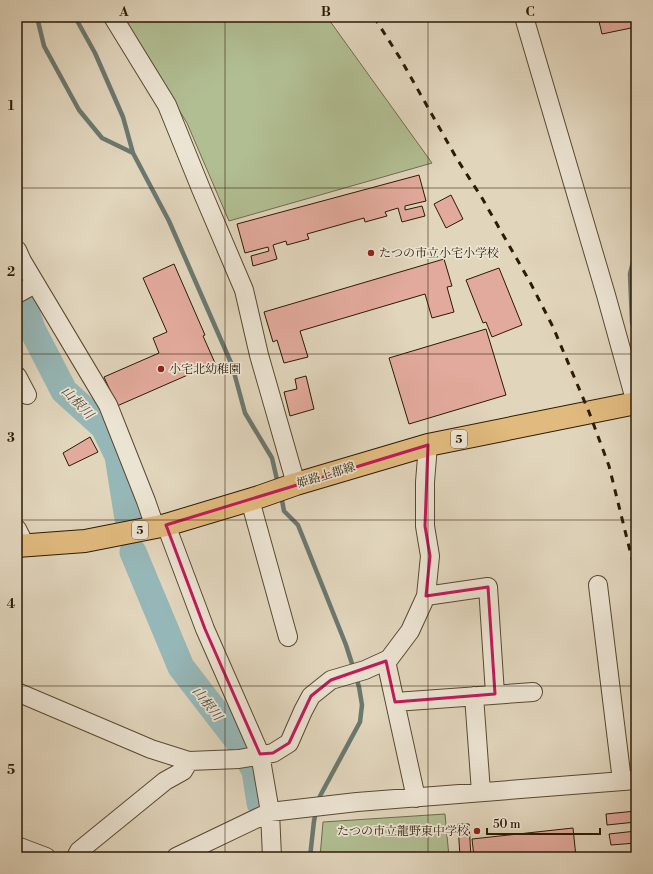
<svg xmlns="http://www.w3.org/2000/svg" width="653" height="874" font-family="'Libre Bodoni','Noto Serif JP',serif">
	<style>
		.green { fill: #b1be92; stroke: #6e6c4b }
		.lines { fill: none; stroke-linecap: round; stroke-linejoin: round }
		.stream { stroke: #6b786f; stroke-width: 4.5 }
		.river { stroke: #96b7b7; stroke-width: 27 }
		.building { fill: #e2aa9c; stroke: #2b1a04 }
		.minor-casing { stroke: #584932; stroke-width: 20 }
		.major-casing { stroke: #2b1a04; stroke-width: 24 }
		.minor { stroke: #ece4d3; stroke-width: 18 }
		.major { stroke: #e0ba7e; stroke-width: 22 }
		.rail { stroke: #2b1a04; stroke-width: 3; stroke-dasharray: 7 7; stroke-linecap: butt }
		.marked { fill: none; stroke: #c2185b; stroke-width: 3; stroke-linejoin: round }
		.grid { fill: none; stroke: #2b1a04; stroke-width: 1; stroke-opacity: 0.55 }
		.poi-dot { fill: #8f2418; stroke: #ece4d3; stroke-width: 1.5 }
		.labels { text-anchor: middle; stroke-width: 3.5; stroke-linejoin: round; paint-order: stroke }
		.shield { fill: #ece4d3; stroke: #655742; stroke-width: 1 }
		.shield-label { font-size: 11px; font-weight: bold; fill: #2b1a04 }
		.poi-label { font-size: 12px; fill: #2b1a04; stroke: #ece4d3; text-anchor: start }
		.street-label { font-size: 12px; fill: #2b1a04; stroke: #ece4d3 }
		.water-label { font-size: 13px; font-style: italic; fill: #4b493a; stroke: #ece4d3 }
		.neatline { fill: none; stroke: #2b1a04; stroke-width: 1.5 }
		.grid-label { font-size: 13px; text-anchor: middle; font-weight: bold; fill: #2b1a04 }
	</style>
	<rect width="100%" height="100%" fill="#e1d5bc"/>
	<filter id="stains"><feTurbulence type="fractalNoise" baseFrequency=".005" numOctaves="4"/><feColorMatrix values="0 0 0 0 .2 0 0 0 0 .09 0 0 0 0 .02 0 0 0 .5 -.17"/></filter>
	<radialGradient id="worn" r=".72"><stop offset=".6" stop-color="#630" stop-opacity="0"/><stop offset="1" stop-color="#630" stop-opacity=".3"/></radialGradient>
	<!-- green -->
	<path class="green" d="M122 17H327L432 163 229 221 187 123Z
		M445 814 449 857H320L323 822Z"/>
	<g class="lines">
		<!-- stream -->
		<path class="stream" d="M37 17 44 46 79 110 102 138 133 153
			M75 17 95 53 123 117 133 153 169 221 232 365 245 413 272 458 278 484
			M636 250 630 274 632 322 636 335
			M281 495 284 511 298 525 346 645 354 670
			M318 802 320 796 360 722 362 705 359 687 356 677
			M310 857 314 821 316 811"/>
		<!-- river -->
		<path class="river" d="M17 286 32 329 64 391 104 427 118 456 128 519
			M133 552 181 667 242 746 255 771 260 803"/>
	</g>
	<!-- building -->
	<path class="building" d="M598 17H636V27L602 34Z
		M419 175 426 201 405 206V210L422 206 425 216 402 222 398 208 385 212 387 216 365 222 364 218 307 234 309 239 287 245 286 241 273 245 277 259 253 266 251 256 269 251 268 247 245 253 237 224Z
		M451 195 463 219 446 228 434 204Z
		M444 259 452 286 447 287 454 312 432 318 425 294 300 331 308 357 284 363 277 340 273 342 264 312Z
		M174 264 205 335 203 336 215 363 117 406 104 377 159 353 153 338 167 332 143 278Z
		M499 268 522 325 492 337 486 322 483 323 466 280Z
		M486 329 506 395 409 424 389 358Z
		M306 376 314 409 290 416 284 392 297 389 295 379Z
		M90 437 98 452 69 466 63 453Z
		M636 811V822L607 825 606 814Z
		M458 824H469L471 857H460Z
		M573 828 576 857H474L472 839Z
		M636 831V843L611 845 609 834Z
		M636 853V857H611V855Z"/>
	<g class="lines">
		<defs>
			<path id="minor" d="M113 17 167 105 201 189 244 290 259 355 296 484
				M524 17 606 295 636 403
				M17 250 22 261 108 405 146 501 155 527
				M17 294 35 284
				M17 376 27 395
				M250 500 288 637
				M166 525 205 629 260 754 270 812 272 857
				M17 529 25 545
				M598 585 622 781
				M426 596 488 587 495 694
				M386 661 416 798
				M17 692 151 749 189 761 239 759 273 753 289 743 303 711 311 696 331 680 365 670 389 659 410 631 426 596 430 556 425 526V482L428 445
				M474 696 481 792
				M395 702 533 692
				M17 846 46 857
				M76 857 79 851 165 781 183 771 189 761
				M176 857 270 812 357 802 636 780"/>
			<path id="major" d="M17 546 85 541 166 525 259 497 296 484 428 445 636 403"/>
		</defs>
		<!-- minor casing -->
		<use href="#minor" class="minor-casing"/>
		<!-- major casing -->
		<use href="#major" class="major-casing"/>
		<!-- minor -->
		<use href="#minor" class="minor"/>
		<!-- major -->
		<use href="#major" class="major"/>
		<!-- rail -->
		<path class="rail" d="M374 17 400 58 457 159 482 198 530 282 553 327 589 412 609 466 636 575"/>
	</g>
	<!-- marked area -->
	<path class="marked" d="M428 445 425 526 430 556 426 596 488 587 495 694 395 702 386 661 331 680 311 696 289 743 273 753 260 754 205 629 166 525Z"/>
	<!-- grid -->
	<path class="grid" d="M225 17V857M428 17V857M17 188H636M17 354H636M17 520H636M17 686H636"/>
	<!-- markers -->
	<g class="poi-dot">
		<circle cx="371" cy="253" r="4"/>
		<circle cx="161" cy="369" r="4"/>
		<circle cx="477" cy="831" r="4"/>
	</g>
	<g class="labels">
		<!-- shield labels -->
		<g class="shield">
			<rect x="451" y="430" width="16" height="18" rx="3"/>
			<rect x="132" y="521" width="16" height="18" rx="3"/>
		</g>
		<g class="shield-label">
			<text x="459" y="443">5</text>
			<text x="140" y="534">5</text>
		</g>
		<!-- poi labels -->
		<g class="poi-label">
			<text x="379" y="257">たつの市立小宅小学校</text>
			<text x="169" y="373">小宅北幼稚園</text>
			<text x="469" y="835" text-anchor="end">たつの市立龍野東中学校</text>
		</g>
		<!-- street labels -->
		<g class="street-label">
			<text transform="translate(326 475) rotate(-17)" y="4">姫路上郡線</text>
		</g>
		<!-- water labels -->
		<g class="water-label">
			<text transform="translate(78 402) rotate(46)" y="5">山根川</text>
			<text transform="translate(208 703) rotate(52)" y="5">山根川</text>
		</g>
	</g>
	<!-- margin -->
	<rect width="653" height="874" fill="none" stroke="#e1d5bc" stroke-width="44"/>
	<!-- scale -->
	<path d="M487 828v6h113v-6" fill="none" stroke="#2b1a04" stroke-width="2"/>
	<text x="493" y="828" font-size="12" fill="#2b1a04" stroke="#ece4d3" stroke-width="3" paint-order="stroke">50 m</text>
	<rect x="22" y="22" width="609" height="830" class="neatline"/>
	<g class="grid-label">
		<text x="124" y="16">A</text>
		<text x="326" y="16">B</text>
		<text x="530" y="16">C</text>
		<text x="11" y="110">1</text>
		<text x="11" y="276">2</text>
		<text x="11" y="442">3</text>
		<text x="11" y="608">4</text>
		<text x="11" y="774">5</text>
	</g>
	<rect width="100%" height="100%" filter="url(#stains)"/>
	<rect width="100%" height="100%" fill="url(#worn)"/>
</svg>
